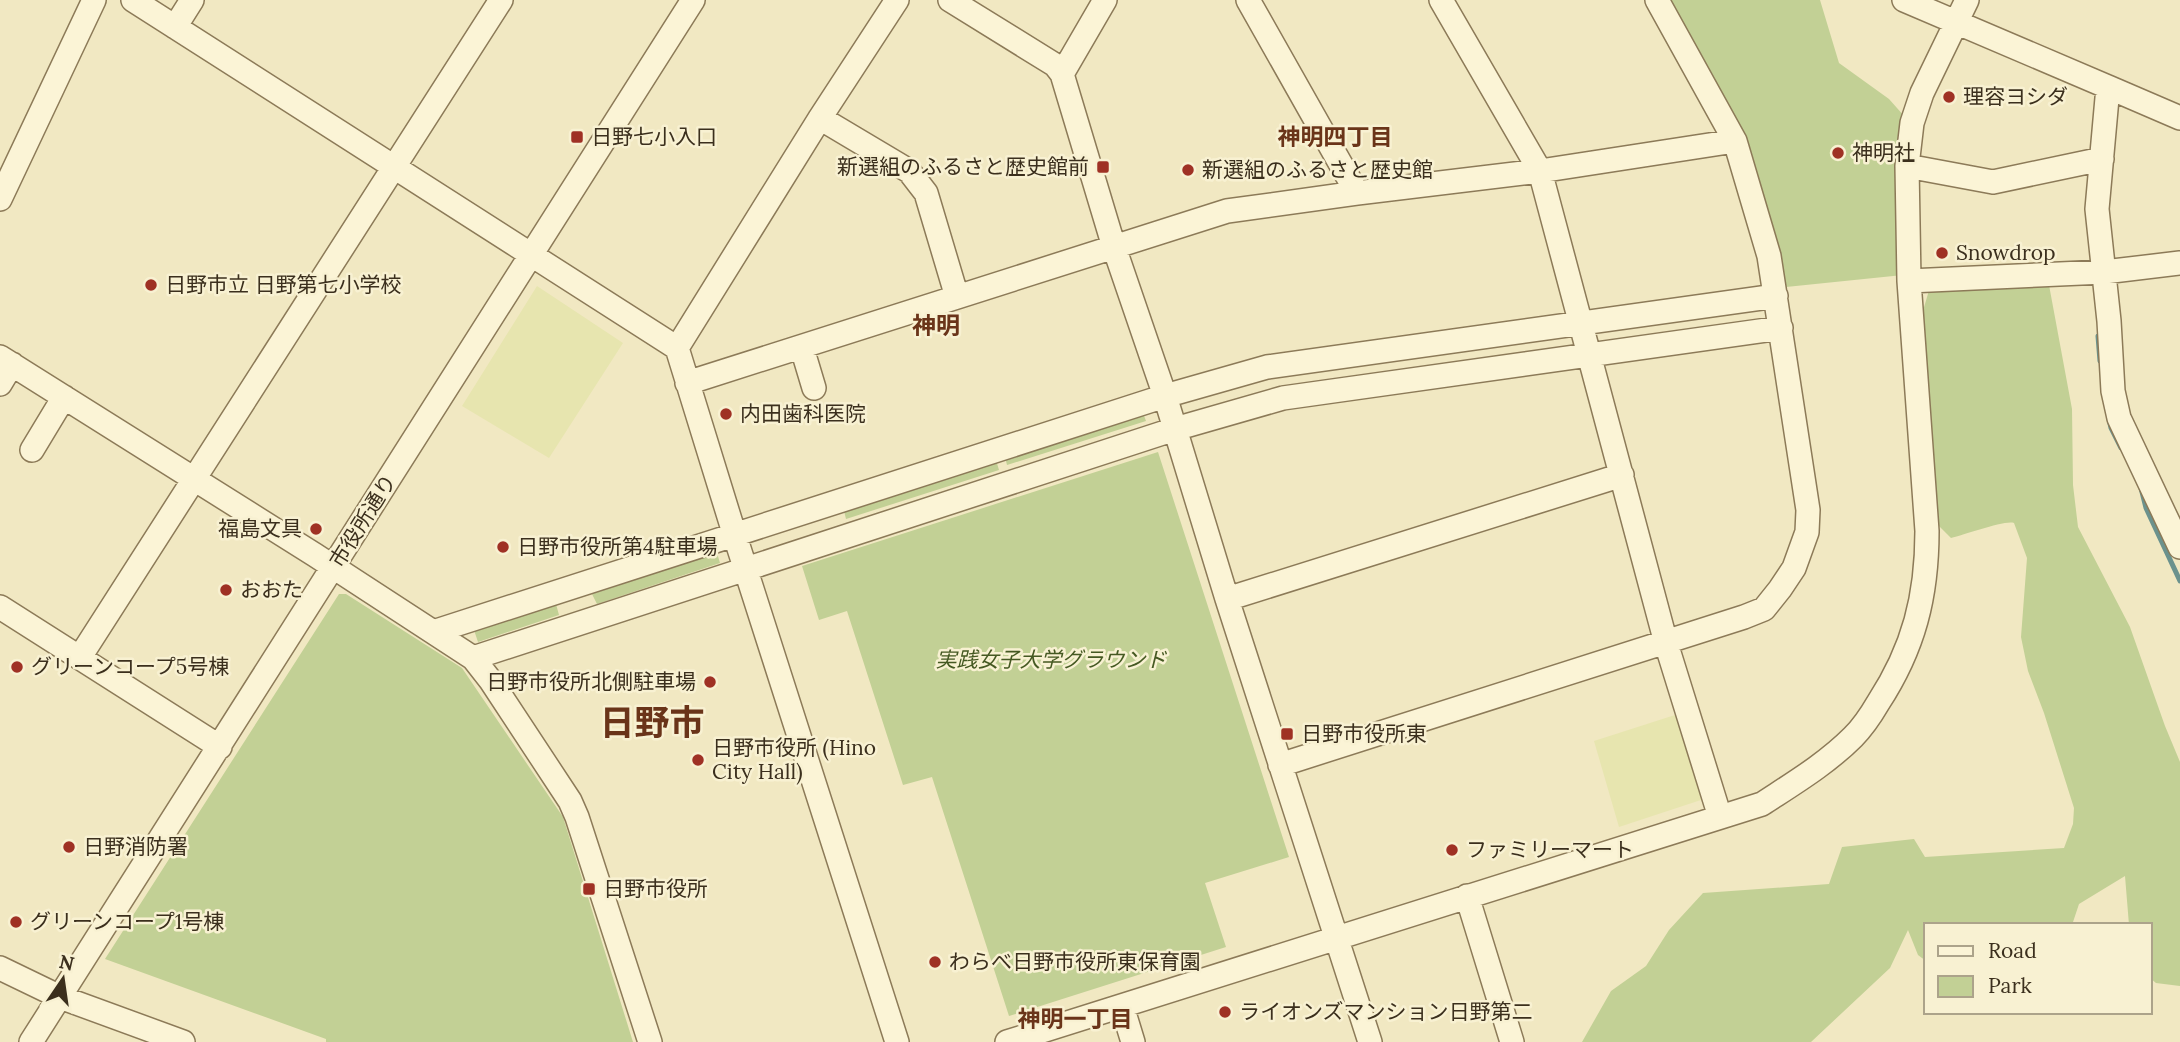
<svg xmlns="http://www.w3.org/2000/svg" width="2180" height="1042" font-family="Lora,'Noto Sans JP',serif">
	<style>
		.farmland { fill: #e7e5af }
		.green { fill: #c2d095 }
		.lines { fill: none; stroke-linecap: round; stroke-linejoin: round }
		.stream { stroke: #6b928d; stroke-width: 5 }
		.minor-casing { stroke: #8c7a58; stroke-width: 26 }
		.minor { stroke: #fbf4d6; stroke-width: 23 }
		.poi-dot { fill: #9f3124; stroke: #f8f1d2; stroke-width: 2.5 }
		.labels { text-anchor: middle; stroke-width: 5; stroke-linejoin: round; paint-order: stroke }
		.poi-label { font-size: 21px; fill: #3b2f1d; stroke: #f8f1d2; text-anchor: start }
		.street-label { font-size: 21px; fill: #3b2f1d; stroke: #f8f1d2 }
		.park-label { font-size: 21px; font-style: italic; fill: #455922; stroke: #f8f1d2 }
		.neighbourhood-label { font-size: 23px; font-weight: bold; fill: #6a3419; stroke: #f8f1d2 }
		.quarter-label { font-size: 24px; font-weight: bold; fill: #6a3419; stroke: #f8f1d2 }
		.town-label { font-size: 35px; font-weight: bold; fill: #6a3419; stroke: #f8f1d2 }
	</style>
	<rect width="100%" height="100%" fill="#f1e8c2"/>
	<!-- farmland -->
	<path class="farmland" d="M537 286 623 343 549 458 462 406Z
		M1678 714 1704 799 1619 827 1594 741Z"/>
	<!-- green -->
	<path class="green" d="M1669 0H1820L1839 63 1889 99 1905 117 1903 275 1786 287 1761 192 1730 108Z
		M2049 285 2072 409 2073 485 2078 527 2130 627 2165 726 2180 762V986L2156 983 2150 978V925H2129L2125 876 2079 904 2072 925H1926V961L1918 955 1908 930 1890 968 1811 1042H1582L1611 991 1646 966 1669 930 1703 893 1829 884 1842 847 1914 839 1925 857 2064 848 2073 824 2074 808 2044 713 2028 671 2021 637 2027 558 2014 523C2004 520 1965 535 1951 538L1939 526 1922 314 1930 287Z
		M1143 413 1146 421 1007 465 1005 457Z
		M1158 452 1289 857 1205 883 1226 947 1009 1016 932 777 903 785 847 611 819 620 802 566Z
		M996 460 999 470 846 519 844 511Z
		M717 553 720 563 597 604 592 594Z
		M339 594H346L462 668 563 817 633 1042H326V1039L105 959Z
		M556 604 559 615 478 642 474 630Z"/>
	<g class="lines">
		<!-- stream -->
		<path class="stream" d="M2098 336 2100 361
			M2109 419 2111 428 2121 448
			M2141 488 2146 508 2180 581"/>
		<defs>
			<path id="minor" d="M133 0 677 348 735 536 897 1042
				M950 0 1055 65 1062 74 1114 247 1165 396 1227 599 1370 1042
				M1248 0 1357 193
				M1441 0 1540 171 1666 643 1720 817
				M1904 0 2108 87
				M175 27 192 0
				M1062 74 1105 0
				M820 118 909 171 926 193 957 297
				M2180 118 2108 87 2097 209 2109 321 2113 391 2119 418 2180 547
				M1907 166 1993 182 2102 159
				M0 199 94 0
				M1909 281 2104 272 2180 263
				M677 348 820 118 897 0
				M802 348 814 388
				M0 357 315 555 473 658 491 681 570 801 577 817 650 1042
				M687 383 1227 211 1357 193 1540 171 1735 141
				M0 384 12 364
				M32 450 64 397
				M1227 599 1622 475
				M0 607 220 747
				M433 632 1165 396 1267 367 1776 296
				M80 657 501 0
				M473 658 1175 429 1283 398 1781 328
				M1280 765 1744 617 1764 609 1780 589 1794 568 1807 532 1808 510 1769 256 1735 141 1657 0
				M1467 896 1512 1042
				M0 968 60 997 183 1042
				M1122 1006 1133 1042
				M31 1042 693 0
				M1007 1042 1762 804C1794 783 1826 764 1853 737 1863 727 1871 715 1878 703 1914 648 1927 596 1927 531L1909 281 1907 166 1912 123 1922 93 1967 0"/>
		</defs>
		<!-- minor casing -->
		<use href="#minor" class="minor-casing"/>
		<!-- minor -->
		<use href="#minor" class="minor"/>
	</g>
	<!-- markers -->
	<g class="poi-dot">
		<circle cx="1949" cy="97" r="7"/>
		<rect x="570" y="130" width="14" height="14" rx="3.5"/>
		<circle cx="1838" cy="153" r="7"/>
		<rect x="1096" y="160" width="14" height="14" rx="3.5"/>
		<circle cx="1188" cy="170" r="7"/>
		<circle cx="1942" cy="253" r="7"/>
		<circle cx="151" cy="285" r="7"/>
		<circle cx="726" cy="414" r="7"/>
		<circle cx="316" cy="529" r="7"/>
		<circle cx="503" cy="547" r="7"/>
		<circle cx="226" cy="590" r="7"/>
		<circle cx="17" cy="667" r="7"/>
		<circle cx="710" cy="682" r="7"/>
		<rect x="1280" y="727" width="14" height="14" rx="3.5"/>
		<circle cx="698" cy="760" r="7"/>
		<circle cx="69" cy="847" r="7"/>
		<circle cx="1452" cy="850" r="7"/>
		<rect x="582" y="882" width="14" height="14" rx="3.5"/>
		<circle cx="16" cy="922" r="7"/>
		<circle cx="935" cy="962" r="7"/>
		<circle cx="1225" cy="1012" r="7"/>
	</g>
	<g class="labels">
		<!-- poi labels -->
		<g class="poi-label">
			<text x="1963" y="104">理容ヨシダ</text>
			<text x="591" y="144">日野七小入口</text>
			<text x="1852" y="160">神明社</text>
			<text x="1089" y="174" text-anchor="end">新選組のふるさと歴史館前</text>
			<text x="1202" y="177">新選組のふるさと歴史館</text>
			<text x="1956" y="260">Snowdrop</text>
			<text x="165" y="292">日野市立 日野第七小学校</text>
			<text x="740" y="421">内田歯科医院</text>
			<text x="302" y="536" text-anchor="end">福島文具</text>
			<text x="517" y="554">日野市役所第4駐車場</text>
			<text x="240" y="597">おおた</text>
			<text x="31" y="674">グリーンコープ5号棟</text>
			<text x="696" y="689" text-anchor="end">日野市役所北側駐車場</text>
			<text x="1301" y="741">日野市役所東</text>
			<text x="712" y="755">日野市役所 (Hino<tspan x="712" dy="24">City Hall)</tspan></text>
			<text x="83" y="854">日野消防署</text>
			<text x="1466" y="857">ファミリーマート</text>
			<text x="603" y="896">日野市役所</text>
			<text x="30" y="929">グリーンコープ1号棟</text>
			<text x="949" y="969">わらべ日野市役所東保育園</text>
			<text x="1239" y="1019">ライオンズマンション日野第二</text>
		</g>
		<!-- street labels -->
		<g class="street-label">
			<text transform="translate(363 521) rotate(-58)" y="7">市役所通り</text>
		</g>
		<!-- park labels -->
		<g class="park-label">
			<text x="1051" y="667">実践女子大学グラウンド</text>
		</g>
		<!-- neighbourhood labels -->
		<g class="neighbourhood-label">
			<text x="1335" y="145">神明四丁目</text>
			<text x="1075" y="1027">神明一丁目</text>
		</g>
		<!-- quarter labels -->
		<g class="quarter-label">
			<text x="936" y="334">神明</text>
		</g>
		<!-- town labels -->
		<g class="town-label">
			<text x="652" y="735">日野市</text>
		</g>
	</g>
	<!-- legend -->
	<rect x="1924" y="923" width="228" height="91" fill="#f8f1d2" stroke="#aca38a" stroke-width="2"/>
	<rect x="1938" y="946" width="35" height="10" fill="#fbf4d6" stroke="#aca38a" stroke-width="2"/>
	<text x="1988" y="958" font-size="21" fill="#3b2f1d">Road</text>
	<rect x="1938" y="976" width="35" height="21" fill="#c2d095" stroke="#aca38a" stroke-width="2"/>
	<text x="1988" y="993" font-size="21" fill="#3b2f1d">Park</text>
	<!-- north arrow -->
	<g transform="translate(63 979) rotate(13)" stroke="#f8f1d2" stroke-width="5" paint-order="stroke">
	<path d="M0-5L12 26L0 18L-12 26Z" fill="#3b2f1d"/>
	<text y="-10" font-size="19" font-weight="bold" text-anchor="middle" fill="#3b2f1d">N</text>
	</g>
</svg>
